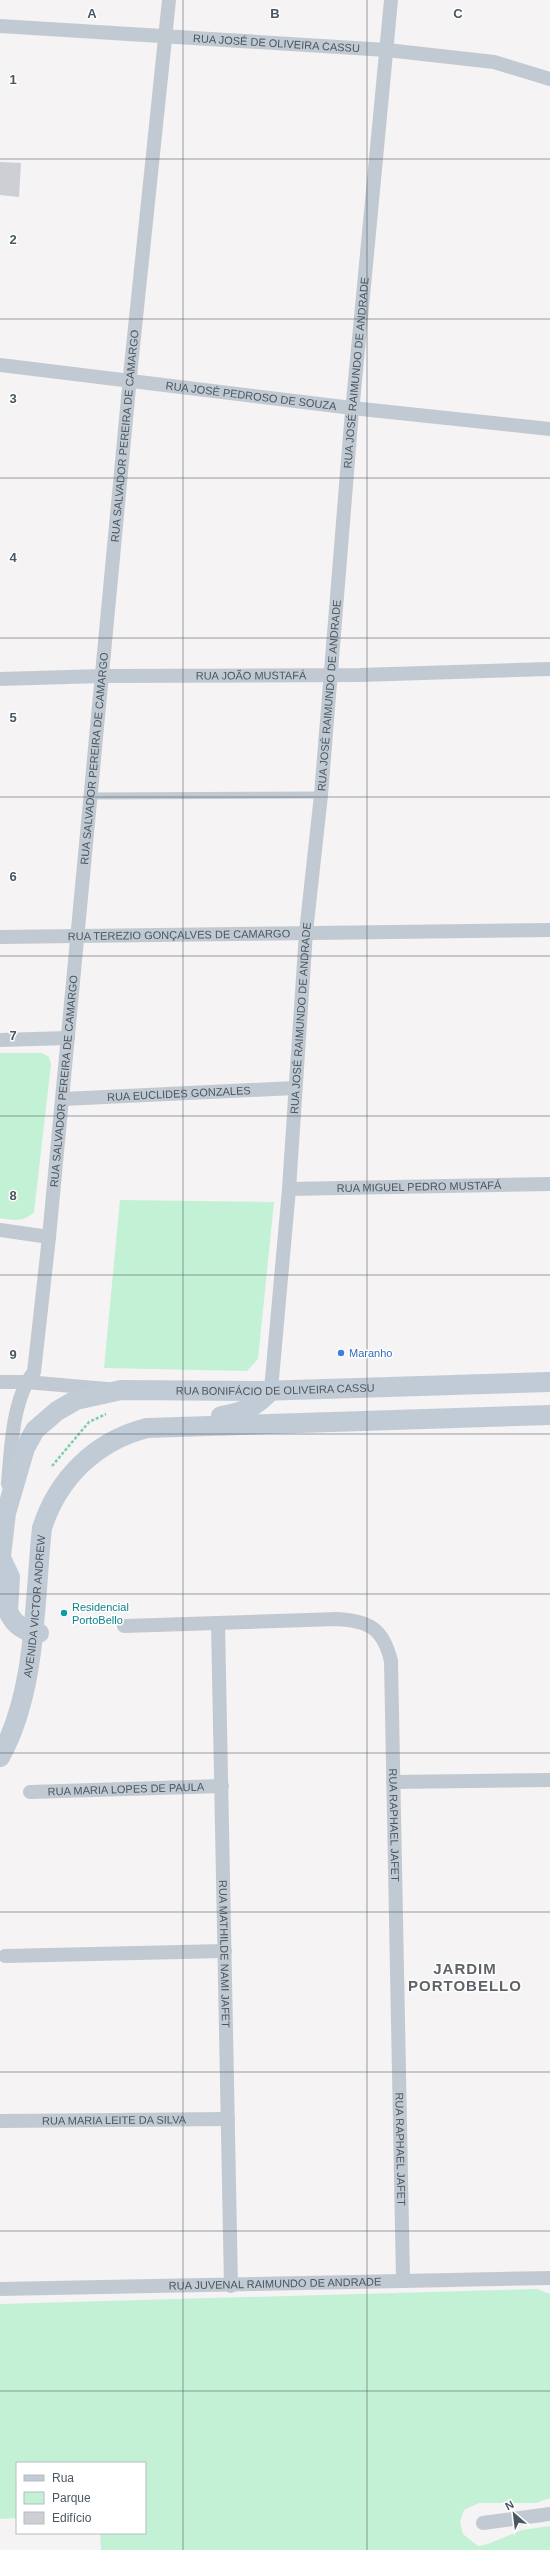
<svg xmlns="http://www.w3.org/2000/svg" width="550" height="2550" font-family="Arial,sans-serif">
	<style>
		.green { fill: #c3f1d5 }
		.building { fill: #cdcfd5 }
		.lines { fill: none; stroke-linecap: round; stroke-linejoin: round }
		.path { stroke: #7ad0a6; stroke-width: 2.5; stroke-dasharray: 3 2; stroke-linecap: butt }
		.service { stroke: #c1cad2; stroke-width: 7 }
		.minor { stroke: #c1cad2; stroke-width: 14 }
		.secondary { stroke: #c1cbd6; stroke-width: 20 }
		.grid { fill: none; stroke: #4a5661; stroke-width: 1; stroke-opacity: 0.55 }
		.shop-dot { fill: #3f7fe0; stroke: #fff; stroke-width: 1.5 }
		.culture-dot { fill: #0f9aa8; stroke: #fff; stroke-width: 1.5 }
		.labels { text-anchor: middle; stroke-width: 3; stroke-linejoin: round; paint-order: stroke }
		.street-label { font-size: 11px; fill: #4a5661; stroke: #fff }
		.shop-label { font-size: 11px; fill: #366cbe; stroke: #fff; text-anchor: start }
		.culture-label { font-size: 11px; fill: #0d838f; stroke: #fff; text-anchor: start }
		.district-label { font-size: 15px; font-weight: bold; letter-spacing: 1px; fill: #5f6368; stroke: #fff }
		.grid-label { font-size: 13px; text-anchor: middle; font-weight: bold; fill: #4a5661; stroke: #fff; stroke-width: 3; stroke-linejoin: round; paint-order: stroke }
	</style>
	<rect width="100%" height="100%" fill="#f5f3f3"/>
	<!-- green -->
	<path class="green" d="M0 1053H42L49 1057 51 1064 34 1212C23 1223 14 1220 0 1218Z
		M120 1200 274 1202 258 1359 247 1371 104 1368Z
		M537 2289 550 2294V2498L536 2503H479L464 2510 460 2522 463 2534 478 2546 488 2544 522 2530 550 2526V2550H101L100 2533H145V2463H17V2518L0 2519V2304Z"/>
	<!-- building -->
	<path class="building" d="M0 162 21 163 19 197 0 195Z"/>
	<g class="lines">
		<!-- path -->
		<path class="path" d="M52 1466 89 1422 106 1414"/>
		<!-- service -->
		<path class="service" d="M92 796 321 795"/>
		<!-- minor -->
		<g class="minor">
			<path id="s1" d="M0 26 387 50 494 62 550 79"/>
			<path id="s2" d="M0 365 352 408 550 429"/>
			<path id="s3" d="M0 679 102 676 360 675 550 669"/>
			<path id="s4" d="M0 937 550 930"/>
			<path d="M0 1040 68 1038"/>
			<path id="s5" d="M63 1099 295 1088"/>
			<path id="s6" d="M289 1189 550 1184"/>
			<path d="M0 1230 49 1237"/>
			<path d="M0 1382H26L107 1389"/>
			<path id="s7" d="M271 1390 289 1189 306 932 321 795 351 423 391 0"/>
			<path id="s8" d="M8 1484C11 1451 12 1398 34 1372L49 1237 131 366 169 0"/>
			<path id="s9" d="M218 1623 231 2286"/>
			<path id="s10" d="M124 1626 337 1619C369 1621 383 1628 391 1661L403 2279"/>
			<path d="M393 1782 550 1780"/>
			<path id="s11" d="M30 1792 222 1786"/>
			<path d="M5 1956 225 1951"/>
			<path id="s12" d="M0 2121 228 2119"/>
			<path id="s13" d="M0 2289 550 2278"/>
			<path d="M483 2523 550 2514"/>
		</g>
		<!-- secondary -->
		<g class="secondary">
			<path d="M221 1416C243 1412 257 1407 271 1390"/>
			<path d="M1 1558 10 1577 8 1611C14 1625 24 1632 39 1633"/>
			<path id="s14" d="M0 1565 6 1513 25 1448 35 1430 57 1411 76 1400 121 1390 259 1391 550 1382"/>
			<path id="s15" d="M0 1757C37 1691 34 1602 42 1528 58 1478 96 1441 147 1428L550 1415"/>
		</g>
	</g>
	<!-- grid -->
	<path class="grid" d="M183 0V2550M367 0V2550M0 159H550M0 319H550M0 478H550M0 638H550M0 797H550M0 956H550M0 1116H550M0 1275H550M0 1434H550M0 1594H550M0 1753H550M0 1912H550M0 2072H550M0 2231H550M0 2391H550"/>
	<!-- markers -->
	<circle class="shop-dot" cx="341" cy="1353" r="4"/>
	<circle class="culture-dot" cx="64" cy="1613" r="4"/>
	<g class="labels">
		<!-- street labels -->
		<g class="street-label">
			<text dy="4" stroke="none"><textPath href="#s1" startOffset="277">RUA JOSÉ DE OLIVEIRA CASSU</textPath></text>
			<text dy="4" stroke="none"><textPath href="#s7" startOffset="1021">RUA JOSÉ RAIMUNDO DE ANDRADE</textPath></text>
			<text dy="4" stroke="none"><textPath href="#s2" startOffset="253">RUA JOSÉ PEDROSO DE SOUZA</textPath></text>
			<text dy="4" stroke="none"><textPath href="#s8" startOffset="1057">RUA SALVADOR PEREIRA DE CAMARGO</textPath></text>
			<text dy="4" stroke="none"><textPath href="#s3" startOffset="251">RUA JOÃO MUSTAFÁ</textPath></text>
			<text dy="4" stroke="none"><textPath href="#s7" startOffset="697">RUA JOSÉ RAIMUNDO DE ANDRADE</textPath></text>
			<text dy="4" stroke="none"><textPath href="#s8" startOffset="733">RUA SALVADOR PEREIRA DE CAMARGO</textPath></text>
			<text dy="4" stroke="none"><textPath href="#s4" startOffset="179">RUA TEREZIO GONÇALVES DE CAMARGO</textPath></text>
			<text dy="4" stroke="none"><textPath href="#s7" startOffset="373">RUA JOSÉ RAIMUNDO DE ANDRADE</textPath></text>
			<text dy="4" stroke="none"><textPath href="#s8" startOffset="409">RUA SALVADOR PEREIRA DE CAMARGO</textPath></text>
			<text dy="4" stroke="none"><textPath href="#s5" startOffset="116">RUA EUCLIDES GONZALES</textPath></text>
			<text dy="4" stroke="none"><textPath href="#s6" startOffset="130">RUA MIGUEL PEDRO MUSTAFÁ</textPath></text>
			<text dy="4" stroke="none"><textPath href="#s14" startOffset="392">RUA BONIFÁCIO DE OLIVEIRA CASSU</textPath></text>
			<text dy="4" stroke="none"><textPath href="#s15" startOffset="156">AVENIDA VICTOR ANDREW</textPath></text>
			<text dy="4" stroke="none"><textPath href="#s11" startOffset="96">RUA MARIA LOPES DE PAULA</textPath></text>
			<text dy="4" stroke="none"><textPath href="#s10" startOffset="453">RUA RAPHAEL JAFET</textPath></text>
			<text dy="4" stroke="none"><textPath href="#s9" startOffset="331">RUA MATHILDE NAMI JAFET</textPath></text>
			<text dy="4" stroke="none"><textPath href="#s12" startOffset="114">RUA MARIA LEITE DA SILVA</textPath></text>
			<text dy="4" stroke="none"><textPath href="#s10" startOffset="777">RUA RAPHAEL JAFET</textPath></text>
			<text dy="4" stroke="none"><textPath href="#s13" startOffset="275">RUA JUVENAL RAIMUNDO DE ANDRADE</textPath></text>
		</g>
		<!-- shop labels -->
		<g class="shop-label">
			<text x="349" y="1357">Maranho</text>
		</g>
		<!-- culture labels -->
		<g class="culture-label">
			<text x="72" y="1611">Residencial<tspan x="72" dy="13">PortoBello</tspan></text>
		</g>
		<!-- district labels -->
		<g class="district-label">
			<text x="465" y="1974">JARDIM<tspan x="465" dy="17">PORTOBELLO</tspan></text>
		</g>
	</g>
	<g class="grid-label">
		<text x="92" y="18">A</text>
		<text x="275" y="18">B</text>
		<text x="458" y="18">C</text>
		<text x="13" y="84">1</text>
		<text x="13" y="244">2</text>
		<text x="13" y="403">3</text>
		<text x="13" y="562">4</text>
		<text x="13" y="722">5</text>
		<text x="13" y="881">6</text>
		<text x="13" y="1040">7</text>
		<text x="13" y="1200">8</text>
		<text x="13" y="1359">9</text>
	</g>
	<!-- legend -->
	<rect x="16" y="2462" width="130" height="72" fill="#ffffff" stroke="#b7bbc0"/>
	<rect x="24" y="2475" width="20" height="6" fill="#c1cbd6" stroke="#b7bbc0"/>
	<text x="52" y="2482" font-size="12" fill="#4a5661">Rua</text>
	<rect x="24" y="2492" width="20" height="12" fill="#c3f1d5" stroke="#b7bbc0"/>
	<text x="52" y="2502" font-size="12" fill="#4a5661">Parque</text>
	<rect x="24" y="2512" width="20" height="12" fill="#cdcfd5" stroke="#b7bbc0"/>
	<text x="52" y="2522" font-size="12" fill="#4a5661">Edifício</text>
	<!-- north arrow -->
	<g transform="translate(514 2514) rotate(332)" stroke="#ffffff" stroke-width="3" paint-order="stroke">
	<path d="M0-3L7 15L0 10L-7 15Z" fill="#4a5661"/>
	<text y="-6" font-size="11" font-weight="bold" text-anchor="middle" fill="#4a5661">N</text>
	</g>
</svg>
